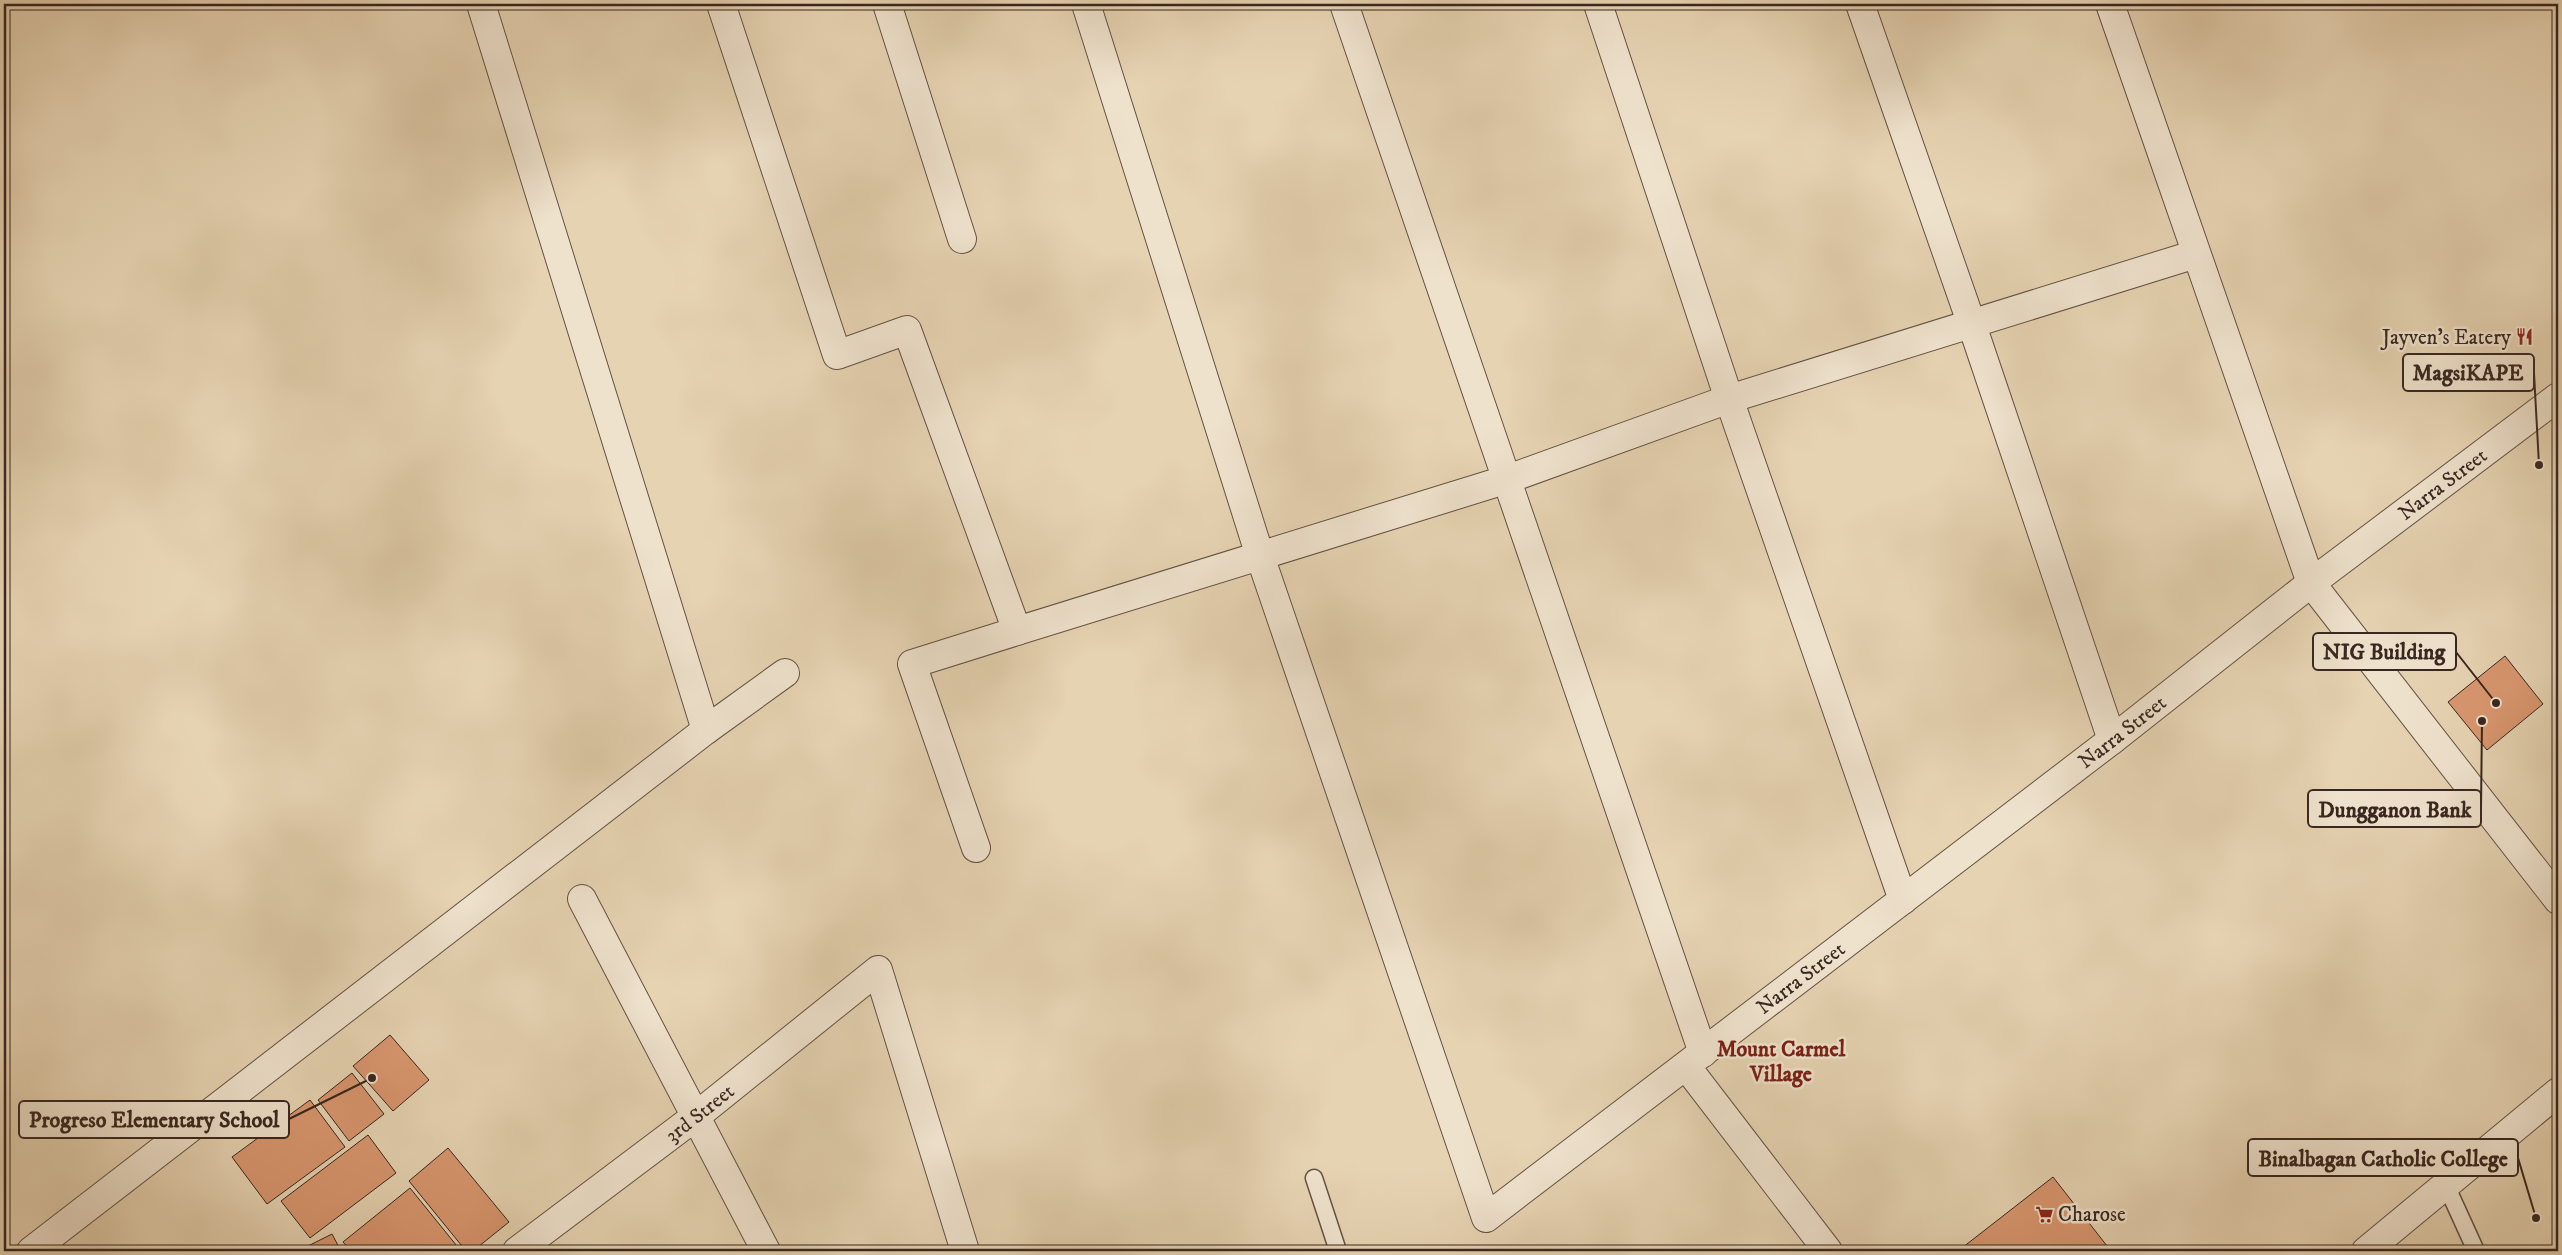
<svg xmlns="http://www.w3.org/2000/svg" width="2562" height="1255" font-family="'IM FELL DW Pica',serif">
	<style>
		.building { fill: #d99770; stroke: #382720 }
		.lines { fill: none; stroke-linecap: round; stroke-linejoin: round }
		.service-casing { stroke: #645244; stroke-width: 19 }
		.minor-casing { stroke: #645244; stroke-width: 30 }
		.service { stroke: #efe2cd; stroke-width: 16 }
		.minor { stroke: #efe2cd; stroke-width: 28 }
		.labels { text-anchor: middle; stroke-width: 5; stroke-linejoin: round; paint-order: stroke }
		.poi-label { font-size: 21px; fill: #382720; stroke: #efe2cd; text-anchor: end }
		.street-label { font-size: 21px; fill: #382720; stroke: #efe2cd }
		.neighbourhood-label { font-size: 22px; font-weight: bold; fill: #7a1f14; stroke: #efe2cd }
		.leader { fill: none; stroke: #382720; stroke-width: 2 }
		.callout-dot { fill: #382720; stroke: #efe2cd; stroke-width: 2 }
		.callout { fill: #efe2cd; stroke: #382720; stroke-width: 2 }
		.callout-label { font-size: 22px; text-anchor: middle; font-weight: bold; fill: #382720 }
	</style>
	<rect width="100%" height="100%" fill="#e6d3b2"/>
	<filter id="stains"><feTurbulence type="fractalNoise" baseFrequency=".004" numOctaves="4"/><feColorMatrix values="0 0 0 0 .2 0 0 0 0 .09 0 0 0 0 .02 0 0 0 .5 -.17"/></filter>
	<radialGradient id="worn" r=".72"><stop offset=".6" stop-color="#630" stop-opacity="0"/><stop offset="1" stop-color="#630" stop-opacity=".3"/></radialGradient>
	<!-- building -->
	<path class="building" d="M2505 656 2543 704 2487 750 2448 702Z
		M390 1035 429 1080 393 1111 353 1066Z
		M352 1073 384 1114 349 1141 318 1100Z
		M310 1100 345 1147 267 1204 232 1157Z
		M368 1135 396 1173 310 1238 281 1201Z
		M448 1148 509 1222 473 1251H466L409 1181Z
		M2053 1177 2111 1251H1958Z
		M410 1188 461 1251H351L343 1242Z
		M332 1234 341 1251H298Z"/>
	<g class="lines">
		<defs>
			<path id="service" d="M1314 1178 1338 1251
				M2446 1185 2476 1251"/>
			<g id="minor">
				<path d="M481 4 706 730"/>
				<path d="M721 4 837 355 907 330 1017 631 912 664 976 848"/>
				<path d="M887 4 962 239"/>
				<path id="s1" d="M1086 4 1260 556 1486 1218 2112 740 2311 583 2558 397"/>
				<path d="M1344 4 1703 1053"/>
				<path d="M1598 4 1729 399 1903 900"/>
				<path d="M1860 4 1972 325 2112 740"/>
				<path d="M2110 4 2311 583 2558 900"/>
				<path d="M1017 631 1508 479 1729 399 2196 254"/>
				<path d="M582 899 766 1251"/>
				<path d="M1686 1066 1828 1251"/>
				<path d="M31 1251 706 730 785 673"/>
				<path id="s2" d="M517 1251 695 1117 878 970 965 1251"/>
				<path d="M2366 1251 2558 1092"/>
			</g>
		</defs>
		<!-- service casing -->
		<use href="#service" class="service-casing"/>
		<!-- minor casing -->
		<use href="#minor" class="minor-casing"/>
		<!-- service -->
		<use href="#service" class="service"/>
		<!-- minor -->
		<use href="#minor" class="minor"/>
	</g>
	<!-- icons -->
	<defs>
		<symbol id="restaurant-bare" viewBox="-9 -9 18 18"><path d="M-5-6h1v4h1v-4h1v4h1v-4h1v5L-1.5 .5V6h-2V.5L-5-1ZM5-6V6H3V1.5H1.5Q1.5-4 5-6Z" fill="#8f2418" stroke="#efe2cd" stroke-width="2.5" paint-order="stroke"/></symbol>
		<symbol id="supermarket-bare" viewBox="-9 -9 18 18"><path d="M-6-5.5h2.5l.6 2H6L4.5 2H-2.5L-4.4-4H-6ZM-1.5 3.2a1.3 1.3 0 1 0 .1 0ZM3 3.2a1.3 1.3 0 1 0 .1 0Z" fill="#8f2418" stroke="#efe2cd" stroke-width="2.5" paint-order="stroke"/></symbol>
	</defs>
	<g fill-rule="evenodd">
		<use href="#restaurant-bare" x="2512" y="324" width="25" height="25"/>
		<use href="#supermarket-bare" x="2032" y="1202" width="25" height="25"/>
	</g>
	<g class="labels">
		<!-- poi labels -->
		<g class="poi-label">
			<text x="2511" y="344">Jayven's Eatery</text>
			<text x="2058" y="1221" text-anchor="start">Charose</text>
		</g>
		<!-- street labels -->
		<g class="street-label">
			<text dy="7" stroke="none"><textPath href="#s1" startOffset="2484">Narra Street</textPath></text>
			<text dy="7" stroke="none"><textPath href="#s1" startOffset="2079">Narra Street</textPath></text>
			<text dy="7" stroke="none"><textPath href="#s1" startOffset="1674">Narra Street</textPath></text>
			<text dy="7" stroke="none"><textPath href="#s2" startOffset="229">3rd Street</textPath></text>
		</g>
		<!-- neighbourhood labels -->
		<g class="neighbourhood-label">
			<text x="1781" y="1056">Mount Carmel<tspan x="1781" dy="25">Village</tspan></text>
		</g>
	</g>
	<!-- callouts -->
	<path class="leader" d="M2539 465L2534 373M2496 703L2456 652M2482 721L2481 809M372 1078L289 1119M2536 1218L2518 1158"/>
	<g class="callout-dot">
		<circle cx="2539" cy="465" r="5"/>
		<circle cx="2496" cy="703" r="5"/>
		<circle cx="2482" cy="721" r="5"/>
		<circle cx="372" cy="1078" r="5"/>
		<circle cx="2536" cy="1218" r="5"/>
	</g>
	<g class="callout">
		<rect x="2403" y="354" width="131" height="37" rx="5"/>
		<rect x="2313" y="633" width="143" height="37" rx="5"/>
		<rect x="2308" y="790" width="173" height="37" rx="5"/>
		<rect x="19" y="1101" width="270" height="37" rx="5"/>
		<rect x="2248" y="1139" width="270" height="37" rx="5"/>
	</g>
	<g class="callout-label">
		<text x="2468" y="380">MagsiKAPE</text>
		<text x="2384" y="659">NIG Building</text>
		<text x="2395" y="817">Dungganon Bank</text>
		<text x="154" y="1127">Progreso Elementary School</text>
		<text x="2383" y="1166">Binalbagan Catholic College</text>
	</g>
	<!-- margin -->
	<rect width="2562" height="1255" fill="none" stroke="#e6d3b2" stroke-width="20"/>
	<rect x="5" y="5" width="2552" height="1245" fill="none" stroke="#382720" stroke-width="2.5"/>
	<rect x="10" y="10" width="2542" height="1235" fill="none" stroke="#382720"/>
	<rect width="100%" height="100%" filter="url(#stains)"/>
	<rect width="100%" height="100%" fill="url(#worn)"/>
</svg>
